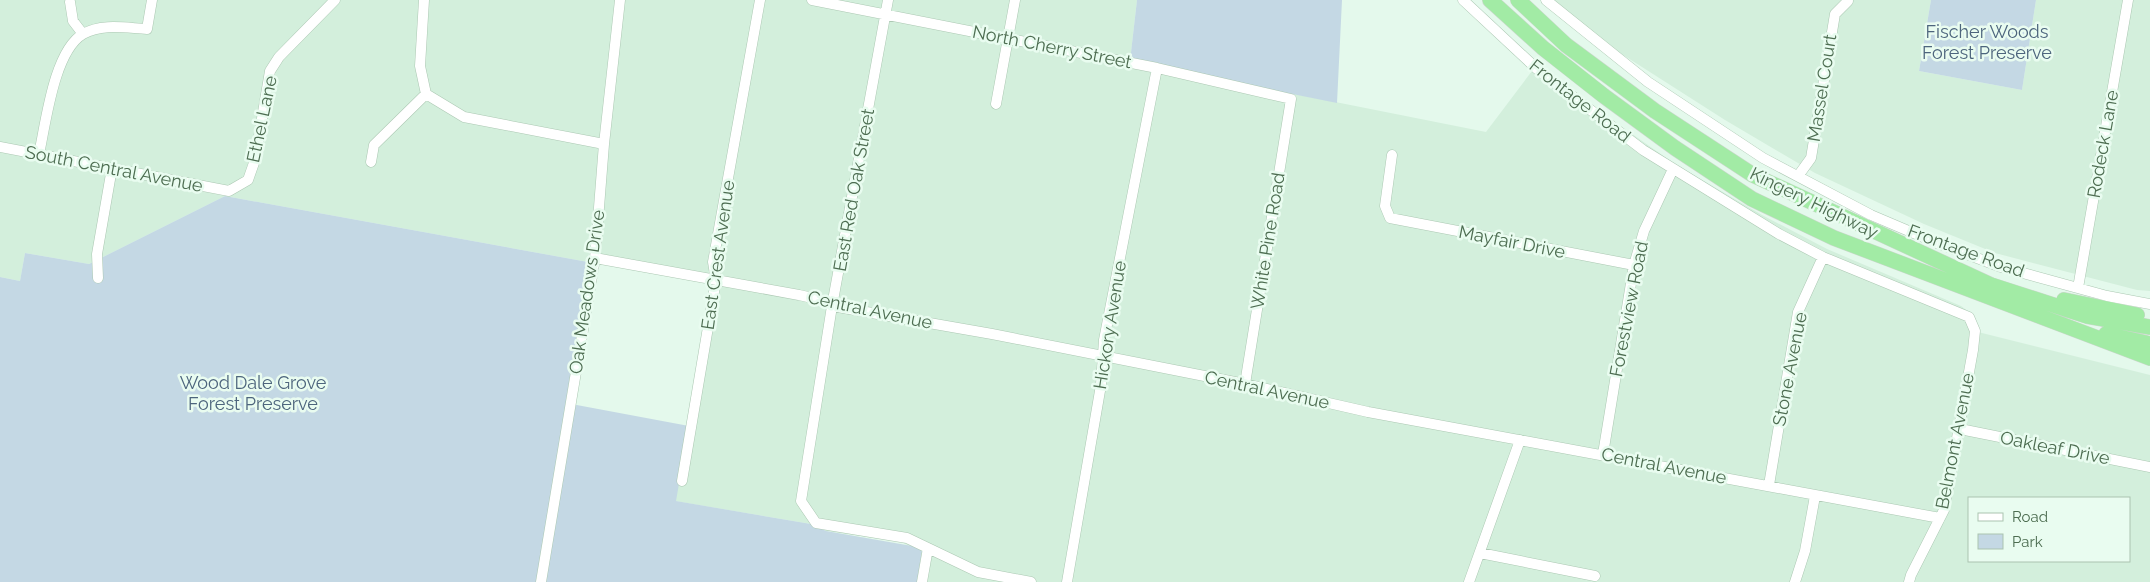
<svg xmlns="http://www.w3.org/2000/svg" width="2150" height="582" font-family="Raleway,sans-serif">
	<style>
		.residential { fill: #d3efdc; fill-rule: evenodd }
		.green { fill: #c4d8e4 }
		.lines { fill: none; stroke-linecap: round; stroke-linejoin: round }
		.minor-casing { stroke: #acc8b3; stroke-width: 11 }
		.highway-casing { stroke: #cdd6ce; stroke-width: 16 }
		.minor { stroke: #fff; stroke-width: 10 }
		.highway { stroke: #a2eba5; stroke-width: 15 }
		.labels { text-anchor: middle; stroke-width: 5; stroke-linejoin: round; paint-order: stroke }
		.park-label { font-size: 18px; fill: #4d657d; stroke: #e9fcf0 }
		.street-label { font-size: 18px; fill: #4d6d51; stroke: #e9fcf0 }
	</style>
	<rect width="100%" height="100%" fill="#e4f9ec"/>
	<!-- residential -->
	<path class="residential" d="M0 0H615L588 262 225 196 89 264 25 253 20 281 0 277V151L225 196 226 187 0 142Z
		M621 0H1137L1130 61 1486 132 1538 63 1605 115 1675 164 1762 215 1827 249 1961 306 1969 312 1978 332 2150 375V582H917L922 552 901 542 826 531 811 524 675 501 718 278 597 256ZM1969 498H2129V561H1969Z
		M1553 0H1931L1919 71 2022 90 2036 0H2150V291L2137 290 1995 253 1924 224 1815 173 1725 120 1606 44Z"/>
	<!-- green -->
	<path class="green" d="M1137 0H1342L1337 103 1130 61Z
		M1931 0H2036L2022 90 1919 71Z
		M225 196 588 262 566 403 689 426 676 501 811 524 826 531 912 546 922 551 917 582H0V277L20 281 25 253 89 264Z"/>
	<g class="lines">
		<defs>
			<path id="minor" d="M424 0 420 66 426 94 464 117 604 144
				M812 0 1157 68 1291 99 1245 384
				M888 0 832 306 801 501 816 523 907 538 978 572 1031 582
				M1463 0 1537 69 1643 150 1779 234 1823 257 1969 317 1975 331 1973 350 1944 510 1911 575 1909 582
				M1546 0 1648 82 1763 158 1871 215 1937 243 2001 267 2107 296 2150 304
				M70 2 73 21 83 34
				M996 104 1015 0
				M0 147 229 191 248 180 255 160 270 71 279 57 335 0
				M39 154C46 122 54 51 83 34 102 23 126 28 147 29L152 0
				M1392 155 1385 206 1390 218 1634 265
				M371 162 374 145 426 94
				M1798 176 1811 158 1835 14 1848 1
				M595 258 799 295 826 301 832 306 992 334 1245 384 1368 412 1940 518
				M98 278 97 254 112 168
				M2078 288 2128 0
				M1960 429 2150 467
				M1603 454 1634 265 1644 231 1673 169
				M682 481 716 280 713 262 760 0
				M1769 485 1798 312 1823 257
				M1480 553 1595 576
				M541 582 595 258 604 144 620 0
				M922 582 928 548
				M1067 582 1101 385 1104 340 1157 68
				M1469 582 1520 440
				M1795 582 1805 551 1815 496"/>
			<path id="highway" d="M1490 0 1543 48 1604 96 1675 148 1752 199 1834 238 2150 358
				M1518 0 1566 45 1655 111 1753 175 1991 285 2087 316 2150 327
				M2064 300 2137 315
				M2106 334 2150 344"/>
		</defs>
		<!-- minor casing -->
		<use href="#minor" class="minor-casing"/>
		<!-- highway casing -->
		<use href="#highway" class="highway-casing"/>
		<!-- minor -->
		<use href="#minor" class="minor"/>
		<!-- highway -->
		<use href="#highway" class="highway"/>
	</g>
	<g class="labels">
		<!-- park labels -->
		<g class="park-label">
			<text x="1987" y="38">Fischer Woods<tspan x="1987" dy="21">Forest Preserve</tspan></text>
			<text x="253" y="389">Wood Dale Grove<tspan x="253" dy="21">Forest Preserve</tspan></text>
		</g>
		<!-- street labels -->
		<g class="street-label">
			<text transform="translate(1052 47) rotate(11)" y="6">North Cherry Street</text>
			<text transform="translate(1822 88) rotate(-81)" y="6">Massel Court</text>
			<text transform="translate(1580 101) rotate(38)" y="6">Frontage Road</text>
			<text transform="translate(262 119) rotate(-78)" y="6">Ethel Lane</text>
			<text transform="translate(2103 144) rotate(-80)" y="6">Rodeck Lane</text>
			<text transform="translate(114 169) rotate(11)" y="6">South Central Avenue</text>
			<text transform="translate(854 190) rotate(-80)" y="6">East Red Oak Street</text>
			<text transform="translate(1814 203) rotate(26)" y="6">Kingery Highway</text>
			<text transform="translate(1268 241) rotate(-81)" y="6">White Pine Road</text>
			<text transform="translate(1512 242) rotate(11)" y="6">Mayfair Drive</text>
			<text transform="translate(1966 251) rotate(20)" y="6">Frontage Road</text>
			<text transform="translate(718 255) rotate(-82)" y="6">East Crest Avenue</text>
			<text transform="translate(587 292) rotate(-82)" y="6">Oak Meadows Drive</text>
			<text transform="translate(1629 309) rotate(-79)" y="6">Forestview Road</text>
			<text transform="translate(870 310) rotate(12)" y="6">Central Avenue</text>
			<text transform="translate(1110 325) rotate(-81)" y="6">Hickory Avenue</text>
			<text transform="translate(1790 369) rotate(-79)" y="6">Stone Avenue</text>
			<text transform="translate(1267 390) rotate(12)" y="6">Central Avenue</text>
			<text transform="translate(1955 441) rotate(-79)" y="6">Belmont Avenue</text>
			<text transform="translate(2055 448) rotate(11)" y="6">Oakleaf Drive</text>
			<text transform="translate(1664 466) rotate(11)" y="6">Central Avenue</text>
		</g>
	</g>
	<!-- legend -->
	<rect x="1968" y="497" width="162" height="65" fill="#e9fcf0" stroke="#abc3b0"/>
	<rect x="1978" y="513" width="25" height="8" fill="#ffffff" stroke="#abc3b0"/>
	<text x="2012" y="522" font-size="15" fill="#4d6d51">Road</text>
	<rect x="1978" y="534" width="25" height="15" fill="#c4d8e4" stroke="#abc3b0"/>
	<text x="2012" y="547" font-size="15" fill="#4d6d51">Park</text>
</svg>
